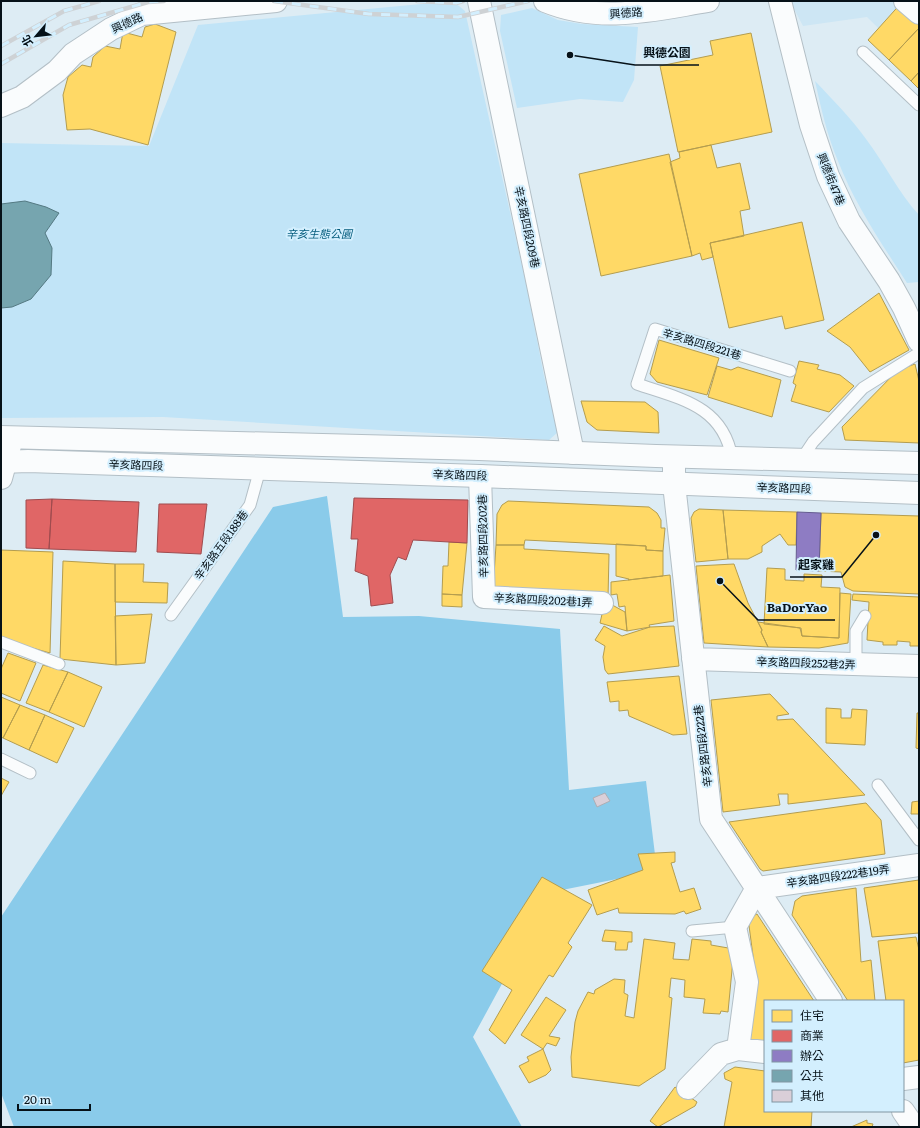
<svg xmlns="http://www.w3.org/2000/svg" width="920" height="1128" font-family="Literata,'Noto Sans TC',serif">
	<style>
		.built { fill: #cde6f4 }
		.green { fill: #c1e4f7 }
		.forest { fill: #8acbea }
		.homes { fill: #ffd966; stroke: #b49d4f }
		.shops { fill: #e06666; stroke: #9f4c4f }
		.offices { fill: #8e7cc3; stroke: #655c90 }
		.public { fill: #76a5af; stroke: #547982 }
		.building { fill: #dacfd8; stroke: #aeaeb4 }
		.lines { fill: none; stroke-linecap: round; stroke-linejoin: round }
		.service-casing { stroke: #b3bfc6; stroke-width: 13 }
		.minor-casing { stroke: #b3bfc6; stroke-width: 24 }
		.secondary-casing { stroke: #b3bfc6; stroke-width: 24 }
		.service { stroke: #fafcfd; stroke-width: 11 }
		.minor { stroke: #fafcfd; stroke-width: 22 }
		.secondary { stroke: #fafcfd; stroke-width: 22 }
		.rail-casing { stroke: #ced2d5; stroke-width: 4.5 }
		.rail { stroke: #d3effe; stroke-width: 3; stroke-dasharray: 9; stroke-linecap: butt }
		.labels { text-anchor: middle; stroke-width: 4; stroke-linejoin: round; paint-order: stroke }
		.street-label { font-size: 11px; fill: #061118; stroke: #d3effe }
		.park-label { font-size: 11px; font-style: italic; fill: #055c7d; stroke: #d3effe }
		.leader { fill: none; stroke: #061118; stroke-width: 1.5 }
		.callout-dot { fill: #061118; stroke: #d3effe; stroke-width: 1.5 }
		.callout-label { font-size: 12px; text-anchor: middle; font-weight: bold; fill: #061118; stroke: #d3effe; stroke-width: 4; stroke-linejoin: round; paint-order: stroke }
	</style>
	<rect width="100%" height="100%" fill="#ddecf4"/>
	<!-- built -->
	<path class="built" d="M790 1H919V68L867 17 803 26Z"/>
	<!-- green -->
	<path class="green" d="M453 1 465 11 527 288 544 376 558 432 549 440 163 417 1 418V143L149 146 198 25Z
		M532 8 558 20 582 24 638 27 634 80 623 102 580 99 517 108 500 31 501 15Z
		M815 81C833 100 851 118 866 139 885 164 898 192 919 215V282L907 283C882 244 855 205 838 161 827 135 821 108 815 81Z"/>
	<!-- forest -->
	<path class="forest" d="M327 496 343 617 419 616 560 629 569 790 646 781 657 871 552 892 473 1037 522 1127H14L1 1093V917L273 507Z"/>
	<!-- homes -->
	<path class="homes" d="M903 1 919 15V28L889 60 868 40Z
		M155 24 176 32 148 145 90 129 67 130 63 95 68 77 82 65 91 67 93 57 105 46 120 49 123 32 142 37 145 27Z
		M919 28V72L911 81 889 60Z
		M751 33 772 132 678 152 660 66 713 55 710 41Z
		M919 72V89L911 81Z
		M711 145 717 168 740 163 750 209 740 211 744 236 710 243 713 257 702 260 700 253 692 256 670 162 680 158 679 152Z
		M669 154 692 256 601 276 579 174Z
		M802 222 824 320 785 329 782 316 729 328 710 243Z
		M879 293 909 350 870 372 850 347 827 331Z
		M659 340 719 358 707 395 657 382 650 374Z
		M799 361 819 365 817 369 840 375 854 386 829 412 791 401 796 385 793 383Z
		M915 364 919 381V443L845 440 842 427 898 370Z
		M717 366 731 370 738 367 781 380 772 417 708 397Z
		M581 401 645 402 658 412 659 433 597 430 587 422Z
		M508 501 649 507 657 513 661 520V528H665L663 551 646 550V546L525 540 524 545H496L497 514 502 505Z
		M699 509 723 510 728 559 696 562 691 518 694 512Z
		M723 510 797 512 796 545H788L780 534 762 546V552L748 559H728Z
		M821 513 919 516V594L853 591 845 587 841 572 819 571Z
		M449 542 467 543 462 595 442 594 443 566H448Z
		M616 544 646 546V550L663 551V576L628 580 629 579 616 576Z
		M496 545H524V549L609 554 608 598 493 591Z
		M1 550 53 552 50 653 1 639Z
		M63 561 115 564 116 665 60 659Z
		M115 564H144L143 582 168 583 167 603 115 602Z
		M734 564 748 603 762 630 761 632 768 647 704 643 696 566Z
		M767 568 785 569V580L804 581V574L822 575 821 587 840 588 839 638 802 636 801 628 764 624Z
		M670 575 674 621 649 625 650 627 627 631 625 606 619 607 617 594 611 595V582Z
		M840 593 851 594 848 643 819 648 768 647 761 632 762 630 758 622 800 628 802 636 839 638Z
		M442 594 462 595V607L442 606Z
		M853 594 919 597V646H910V642L897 641V645H883V642L867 640 869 602 852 600Z
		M605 601 625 612 627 631 600 623Z
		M152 614 145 663 116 665 115 616Z
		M604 626 622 636 650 627 674 626 679 666 608 674 605 670 603 657 605 646 595 640Z
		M8 653 36 663 20 701 1 693V669Z
		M43 665 68 672 49 712 26 703Z
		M68 672 102 687 84 727 49 712Z
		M679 676 687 734 673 735 629 716 628 710 619 711V701L610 702 607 682Z
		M770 694 789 714 777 716V720L793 719 865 795 788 804V794H778L780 805 723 812 711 700Z
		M1 697 20 705 3 738 1 737Z
		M20 705 45 715 29 750 3 738Z
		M826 708 841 709V718H851L852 709 867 710 865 745 826 743Z
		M917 713H919V749L916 748Z
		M45 715 74 728 57 763 29 750Z
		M1 778 9 782 1 796Z
		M919 801V814H911L912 802Z
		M866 803 881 820 885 854 763 871 760 869 729 822Z
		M675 852V862L671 863 680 892 694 888 701 909 686 914 684 911 675 914 619 913 618 908 597 915 588 890 643 870 638 854Z
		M542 877 592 905 568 943 572 947 553 977 549 975 505 1044 489 1030 512 990 482 971Z
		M919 880V933L872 937 864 888Z
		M856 888 861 962 871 960 875 1001H848L792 915 795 901 802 896Z
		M757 914 814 1001H765V1044L749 1042 755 971 748 918Z
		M605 930 632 932V942H628L627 950H615L616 942 602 941Z
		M916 937 919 950V1060L903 1063V1001H886L878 941Z
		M644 939 675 943 673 959 689 960 692 939 711 941V945L734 949 728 1012 721 1011 720 1014 703 1013 705 999 684 997 685 980 671 978 669 997 672 998 665 1069 639 1086 572 1077 571 1057 575 1022 578 1011 588 992 594 994 595 990 614 979 625 980 624 993 628 995 625 1016 634 1018Z
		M546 997 566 1010 549 1036 560 1038 556 1046 547 1043 543 1049 521 1035Z
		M543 1049 551 1070 546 1075 529 1083 519 1066 529 1061 527 1057Z
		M735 1067 765 1071V1111H812L811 1127H724L732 1082 725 1079 724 1073Z
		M675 1087 697 1102 695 1106 658 1127 650 1121Z
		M867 1120V1123L873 1124 872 1127H851Z"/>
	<!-- shops -->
	<path class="shops" d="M354 498 468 500 467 543 413 540 406 560 398 557 390 575 393 603 371 606 368 576 355 571 358 539H351Z
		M52 499 139 502 136 552 49 549Z
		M52 499 49 549 26 548V500Z
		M159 504H207L201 554 157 552Z"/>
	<!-- offices -->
	<path class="offices" d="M797 512 821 513 819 571 796 570Z"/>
	<!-- public -->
	<path class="public" d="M25 201 46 207 59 213 45 233 52 248 51 275 31 299 12 307 1 308V204Z"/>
	<!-- building -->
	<path class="building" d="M605 793 610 801 597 807 593 798Z"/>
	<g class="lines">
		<defs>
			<path id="service" d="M863 52 919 105
				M732 458C723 406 681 399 637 384L655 329 790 371
				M801 460 813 442 863 388 919 353
				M171 615 250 505 260 469
				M1 642 59 664
				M856 664V631L865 616
				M1 759 30 773
				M878 785 919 840
				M692 931 735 927"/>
			<path id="minor" d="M479 1 573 453
				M545 1C601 24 652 10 708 1
				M780 1 811 125 828 176 849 221 889 281 904 308 919 341
				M905 1 919 13
				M1 106 22 97 57 71 73 54 111 29 142 14 276 1
				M674 457V484L711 819 831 1001
				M480 476 484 597 602 603
				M1 478 12 438
				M693 659 919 666
				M738 1049 765 1052
				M903 1079 919 1077
				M688 1088 721 1054 738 1049 747 982 735 927 757 888 919 865
				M903 1111 914 1127"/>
			<path id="secondary" d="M1 437 479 449 656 456 919 463
				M1 462 28 461 480 476 919 493"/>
		</defs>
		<!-- service casing -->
		<use href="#service" class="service-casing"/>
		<!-- minor casing -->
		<use href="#minor" class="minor-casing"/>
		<!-- secondary casing -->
		<use href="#secondary" class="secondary-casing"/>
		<!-- service -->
		<use href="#service" class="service"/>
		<!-- minor -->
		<use href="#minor" class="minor"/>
		<!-- secondary -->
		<use href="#secondary" class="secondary"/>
		<defs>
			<path id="rail" d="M274 1 369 14 458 17 528 1
				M417 1 456 3 463 1
				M1 46 64 11 99 1
				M1 64 69 25 148 2 164 1"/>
		</defs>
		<!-- rail casing -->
		<use href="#rail" class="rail-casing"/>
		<!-- rail -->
		<use href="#rail" class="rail"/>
	</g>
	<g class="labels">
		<!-- street labels -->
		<g class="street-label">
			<text transform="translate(626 13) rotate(-4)" y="4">興德路</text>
			<text transform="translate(127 23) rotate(-25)" y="4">興德路</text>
			<text transform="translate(831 179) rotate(68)" y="4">興德街47巷</text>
			<text transform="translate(527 227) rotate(78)" y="4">辛亥路四段209巷</text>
			<text transform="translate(702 344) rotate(17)" y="4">辛亥路四段221巷</text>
			<text transform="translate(136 465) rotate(2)" y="4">辛亥路四段</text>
			<text transform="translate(460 475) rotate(2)" y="4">辛亥路四段</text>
			<text transform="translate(784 488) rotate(2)" y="4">辛亥路四段</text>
			<text transform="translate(483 536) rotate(-91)" y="4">辛亥路四段202巷</text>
			<text transform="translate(221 545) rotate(-54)" y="4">辛亥路五段188巷</text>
			<text transform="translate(543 600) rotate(3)" y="4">辛亥路四段202巷1弄</text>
			<text transform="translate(806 663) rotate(2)" y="4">辛亥路四段252巷2弄</text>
			<text transform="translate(703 746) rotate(-97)" y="4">辛亥路四段222巷</text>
			<text transform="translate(838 876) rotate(-8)" y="4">辛亥路四段222巷19弄</text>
		</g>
		<!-- park labels -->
		<g class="park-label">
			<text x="319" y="238">辛亥生態公園</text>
		</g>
	</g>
	<!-- callouts -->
	<path class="leader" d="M570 55L635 65H699M876 535L842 577H790M720 581L758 620H835"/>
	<g class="callout-dot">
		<circle cx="570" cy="55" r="4"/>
		<circle cx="876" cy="535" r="4"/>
		<circle cx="720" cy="581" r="4"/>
	</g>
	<g class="callout-label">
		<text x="667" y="57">興德公園</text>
		<text x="816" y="569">起家雞</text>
		<text x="797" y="612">BaDorYao</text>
	</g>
	<!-- border -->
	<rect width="920" height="1128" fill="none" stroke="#061118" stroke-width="4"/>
	<!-- legend -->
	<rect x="764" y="1000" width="140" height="112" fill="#d3effe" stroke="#8196a2"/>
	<rect x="772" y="1010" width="20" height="12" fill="#ffd966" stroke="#8196a2"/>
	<text x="800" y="1020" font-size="12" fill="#061118">住宅</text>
	<rect x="772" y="1030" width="20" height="12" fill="#e06666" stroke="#8196a2"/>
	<text x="800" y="1040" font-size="12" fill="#061118">商業</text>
	<rect x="772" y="1050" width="20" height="12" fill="#8e7cc3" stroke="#8196a2"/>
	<text x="800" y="1060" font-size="12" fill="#061118">辦公</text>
	<rect x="772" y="1070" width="20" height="12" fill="#76a5af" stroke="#8196a2"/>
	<text x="800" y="1080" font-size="12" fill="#061118">公共</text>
	<rect x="772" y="1090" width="20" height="12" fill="#dacfd8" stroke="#8196a2"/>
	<text x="800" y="1100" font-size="12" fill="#061118">其他</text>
	<!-- north arrow -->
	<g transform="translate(36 36) rotate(242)" stroke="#d3effe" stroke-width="3" paint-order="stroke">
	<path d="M0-3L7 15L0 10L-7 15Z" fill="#061118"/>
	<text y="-6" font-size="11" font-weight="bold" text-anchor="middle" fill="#061118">北</text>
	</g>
	<!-- scale -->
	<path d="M18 1104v6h72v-6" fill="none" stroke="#061118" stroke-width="2"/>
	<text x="24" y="1104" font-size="12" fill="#061118" stroke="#d3effe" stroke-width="3" paint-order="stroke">20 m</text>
</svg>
